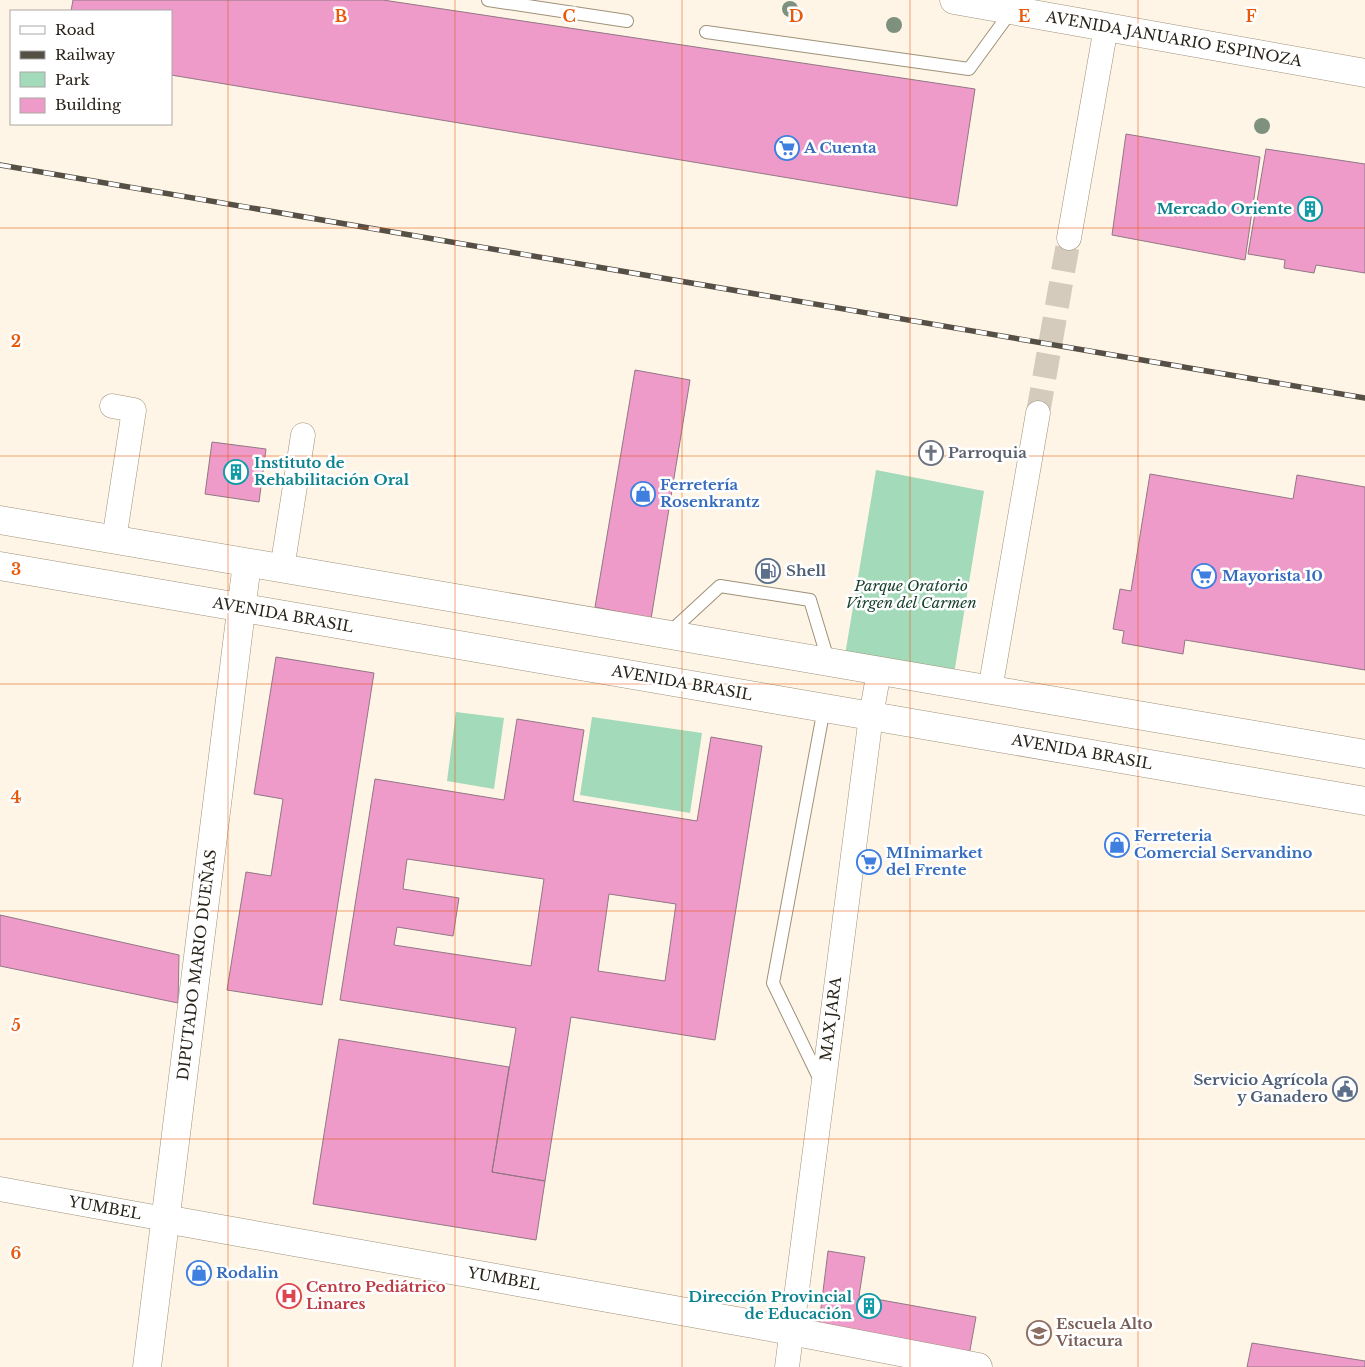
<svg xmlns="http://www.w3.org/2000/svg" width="1365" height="1367" font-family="'Libre Baskerville',serif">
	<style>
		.green { fill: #a2daba }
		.building { fill: #ef9bca; stroke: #917784; fill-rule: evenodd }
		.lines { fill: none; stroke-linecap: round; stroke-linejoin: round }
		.street-tunnel { stroke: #d4cbbd; stroke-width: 24; stroke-dasharray: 24 12; stroke-linecap: butt }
		.lane-casing { stroke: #9f9179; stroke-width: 14 }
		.street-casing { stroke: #9f9179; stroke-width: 25 }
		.secondary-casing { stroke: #9f9179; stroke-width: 29 }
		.primary-casing { stroke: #9f9179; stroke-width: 29 }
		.lane { stroke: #fff; stroke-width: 12 }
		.street { stroke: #fff; stroke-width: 24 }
		.secondary { stroke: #fff; stroke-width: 28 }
		.primary { stroke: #fff; stroke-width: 28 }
		.rail-casing { stroke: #554f45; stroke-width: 5.5 }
		.rail { stroke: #fff; stroke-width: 4; stroke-dasharray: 11; stroke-linecap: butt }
		.tree { fill: #7e917f }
		.grid { fill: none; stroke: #e8590c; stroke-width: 1; stroke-opacity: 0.55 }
		.labels { text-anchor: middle; stroke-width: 5; stroke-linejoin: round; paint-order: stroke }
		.street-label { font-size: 15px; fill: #2a241b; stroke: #fff }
		.shop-label { font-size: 15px; font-weight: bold; fill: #366cbe; stroke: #fff; text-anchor: start }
		.culture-label { font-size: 15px; font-weight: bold; fill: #0d838f; stroke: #fff; text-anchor: end }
		.worship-label { font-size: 15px; font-weight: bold; fill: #5b616d; stroke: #fff; text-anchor: start }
		.service-label { font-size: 15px; font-weight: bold; fill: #4e5e75; stroke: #fff; text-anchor: start }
		.park-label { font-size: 15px; font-style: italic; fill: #163f2b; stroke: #fff }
		.health-label { font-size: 15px; font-weight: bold; fill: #be3a42; stroke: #fff; text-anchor: start }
		.education-label { font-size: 15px; font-weight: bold; fill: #785e54; stroke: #fff; text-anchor: start }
		.grid-label { font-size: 16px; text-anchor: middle; font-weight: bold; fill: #e8590c; stroke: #fff; stroke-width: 5; stroke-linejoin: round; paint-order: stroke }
	</style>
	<rect width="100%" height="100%" fill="#fef5e6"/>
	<!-- green -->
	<path class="green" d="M876 470 984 491 954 674 845 655Z
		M456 712 504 718 494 789 447 781Z
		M592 717 702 733 690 813 580 795Z"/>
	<!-- building -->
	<path class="building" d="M73 0H383L975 89 957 206 171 75V11H71Z
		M1126 134 1260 157 1245 260 1112 235Z
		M1266 149 1365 164V273L1316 265 1314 273 1284 268 1285 260 1248 254Z
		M635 370 690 380 651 619 595 607Z
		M212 442 266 449 259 502 205 494Z
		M1150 474 1293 499 1297 475 1365 487V670L1185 640 1183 654 1122 643 1124 631 1113 629 1120 589 1131 591Z
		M276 657 374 673 322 1005 227 990 246 872 271 876 283 799 254 794Z
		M517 719 584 730 573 801 697 821 711 737 762 746 715 1040 571 1017 545 1181 492 1172 516 1028 340 1000 375 779 504 800ZM407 859 544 879 531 966 394 945 397 927 453 936 459 898 403 889ZM609 894 676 904 665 981 598 971Z
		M0 915 179 955 178 1003 0 966Z
		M339 1039 509 1067 492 1172 545 1181 536 1240 313 1204Z
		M828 1251 865 1257 859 1296 976 1317 968 1361 818 1332Z
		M1252 1343 1365 1361V1367H1247Z"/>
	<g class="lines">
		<!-- street-tunnel -->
		<path class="street-tunnel" d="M1038 413 1069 238"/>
		<defs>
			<path id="lane" d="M488 0 627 21
				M706 32 969 69 1012 10
				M668 634 720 586 810 600 829 663
				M821 1082 773 983 824 708"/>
			<path id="street" d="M1069 238 1106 27
				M112 406 134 410 114 540
				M282 569 303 435
				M990 690 1038 413
				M0 1189 165 1219
				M787 1367 871 716 879 671"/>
			<path id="secondary" d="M954 0 1365 73
				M165 1219 759 1325 978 1367
				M147 1367 247 563"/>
			<path id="primary" d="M0 520 1365 754
				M0 566 1365 801"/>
		</defs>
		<!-- lane casing -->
		<use href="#lane" class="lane-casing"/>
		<!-- street casing -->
		<use href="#street" class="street-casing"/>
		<!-- secondary casing -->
		<use href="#secondary" class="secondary-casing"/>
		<!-- primary casing -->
		<use href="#primary" class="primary-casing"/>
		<!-- lane -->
		<use href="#lane" class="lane"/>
		<!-- street -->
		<use href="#street" class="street"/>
		<!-- secondary -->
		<use href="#secondary" class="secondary"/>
		<!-- primary -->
		<use href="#primary" class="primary"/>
		<defs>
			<path id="rail" d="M0 165 1365 398"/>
		</defs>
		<!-- rail casing -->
		<use href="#rail" class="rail-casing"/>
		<!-- rail -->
		<use href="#rail" class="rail"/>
	</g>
	<!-- trees -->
	<g class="tree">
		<circle cx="790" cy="9" r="8"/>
		<circle cx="894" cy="25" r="8"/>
		<circle cx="1262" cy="126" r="8"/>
	</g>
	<!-- grid -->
	<path class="grid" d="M228 0V1367M455 0V1367M682 0V1367M910 0V1367M1138 0V1367M0 228H1365M0 456H1365M0 684H1365M0 911H1365M0 1139H1365"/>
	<!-- icons -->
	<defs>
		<symbol id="supermarket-ring" viewBox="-11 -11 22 22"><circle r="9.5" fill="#fff" stroke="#3f7fe0" stroke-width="1.5"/><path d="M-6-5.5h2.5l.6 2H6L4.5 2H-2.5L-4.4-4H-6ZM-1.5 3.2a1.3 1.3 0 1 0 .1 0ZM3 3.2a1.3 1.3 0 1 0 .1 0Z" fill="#3f7fe0"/></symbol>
		<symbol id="building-ring" viewBox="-11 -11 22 22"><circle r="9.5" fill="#fff" stroke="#0f9aa8" stroke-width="1.5"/><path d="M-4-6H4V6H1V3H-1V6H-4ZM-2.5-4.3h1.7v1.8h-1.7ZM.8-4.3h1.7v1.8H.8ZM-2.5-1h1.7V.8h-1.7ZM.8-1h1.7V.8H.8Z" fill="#0f9aa8"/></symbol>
		<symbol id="church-ring" viewBox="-11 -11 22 22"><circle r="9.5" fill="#fff" stroke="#6b7280" stroke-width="1.5"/><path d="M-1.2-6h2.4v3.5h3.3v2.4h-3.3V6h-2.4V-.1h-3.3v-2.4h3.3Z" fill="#6b7280"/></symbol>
		<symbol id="shop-ring" viewBox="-11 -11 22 22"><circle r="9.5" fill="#fff" stroke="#3f7fe0" stroke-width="1.5"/><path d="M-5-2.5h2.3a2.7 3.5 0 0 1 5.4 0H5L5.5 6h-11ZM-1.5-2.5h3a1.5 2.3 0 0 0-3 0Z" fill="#3f7fe0"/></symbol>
		<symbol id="fuel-ring" viewBox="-11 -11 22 22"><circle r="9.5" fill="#fff" stroke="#5c6f8a" stroke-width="1.5"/><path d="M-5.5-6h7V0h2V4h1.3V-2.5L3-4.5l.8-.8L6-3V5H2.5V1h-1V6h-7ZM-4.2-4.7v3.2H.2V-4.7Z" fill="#5c6f8a"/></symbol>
		<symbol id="civic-ring" viewBox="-11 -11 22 22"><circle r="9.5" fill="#fff" stroke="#5c6f8a" stroke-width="1.5"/><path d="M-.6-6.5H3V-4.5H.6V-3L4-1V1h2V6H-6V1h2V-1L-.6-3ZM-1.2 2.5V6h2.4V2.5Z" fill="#5c6f8a"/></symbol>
		<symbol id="hospital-ring" viewBox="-11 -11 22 22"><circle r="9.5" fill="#fff" stroke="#e0444e" stroke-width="1.5"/><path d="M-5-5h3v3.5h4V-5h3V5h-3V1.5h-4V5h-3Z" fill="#e0444e"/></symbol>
		<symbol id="school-ring" viewBox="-11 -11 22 22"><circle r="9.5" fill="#fff" stroke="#8d6e63" stroke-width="1.5"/><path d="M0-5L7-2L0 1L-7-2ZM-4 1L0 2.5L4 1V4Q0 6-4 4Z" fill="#8d6e63"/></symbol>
	</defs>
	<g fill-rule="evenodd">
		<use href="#supermarket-ring" x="773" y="134" width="28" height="28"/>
		<use href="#building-ring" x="1296" y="195" width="28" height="28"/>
		<use href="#church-ring" x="917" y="439" width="28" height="28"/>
		<use href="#building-ring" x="222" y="458" width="28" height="28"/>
		<use href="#shop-ring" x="629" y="480" width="28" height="28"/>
		<use href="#fuel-ring" x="754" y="557" width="28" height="28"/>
		<use href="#supermarket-ring" x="1190" y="562" width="28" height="28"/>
		<use href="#shop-ring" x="1103" y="831" width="28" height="28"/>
		<use href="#supermarket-ring" x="855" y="848" width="28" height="28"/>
		<use href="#civic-ring" x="1331" y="1075" width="28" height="28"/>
		<use href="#shop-ring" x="185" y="1259" width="28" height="28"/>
		<use href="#hospital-ring" x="275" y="1282" width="28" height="28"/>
		<use href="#building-ring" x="855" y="1292" width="28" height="28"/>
		<use href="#school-ring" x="1025" y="1319" width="28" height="28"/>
	</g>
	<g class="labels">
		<!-- street labels -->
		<g class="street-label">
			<text transform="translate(1174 39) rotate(10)" y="5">AVENIDA JANUARIO ESPINOZA</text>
			<text transform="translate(283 615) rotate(10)" y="5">AVENIDA BRASIL</text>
			<text transform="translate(682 683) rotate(10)" y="5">AVENIDA BRASIL</text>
			<text transform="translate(1082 752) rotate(10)" y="5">AVENIDA BRASIL</text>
			<text transform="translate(197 965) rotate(-83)" y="5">DIPUTADO MARIO DUEÑAS</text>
			<text transform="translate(831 1019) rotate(-83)" y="5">MAX JARA</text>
			<text transform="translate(105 1208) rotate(10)" y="5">YUMBEL</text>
			<text transform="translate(504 1279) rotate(10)" y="5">YUMBEL</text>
		</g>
		<!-- shop labels -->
		<g class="shop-label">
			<text x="804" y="153">A Cuenta</text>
			<text x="660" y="490">Ferretería<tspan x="660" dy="17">Rosenkrantz</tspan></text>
			<text x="1222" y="581">Mayorista 10</text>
			<text x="1134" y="841">Ferreteria<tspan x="1134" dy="17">Comercial Servandino</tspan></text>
			<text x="886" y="858">MInimarket<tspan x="886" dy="17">del Frente</tspan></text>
			<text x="216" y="1278">Rodalin</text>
		</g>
		<!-- culture labels -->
		<g class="culture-label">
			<text x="1292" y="214">Mercado Oriente</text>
			<text x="254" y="468" text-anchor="start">Instituto de<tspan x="254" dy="17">Rehabilitación Oral</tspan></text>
			<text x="852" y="1302">Dirección Provincial<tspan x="852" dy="17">de Educación</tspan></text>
		</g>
		<!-- worship labels -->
		<g class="worship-label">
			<text x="948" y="458">Parroquia</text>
		</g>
		<!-- service labels -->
		<g class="service-label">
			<text x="786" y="576">Shell</text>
			<text x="1328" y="1085" text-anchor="end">Servicio Agrícola<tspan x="1328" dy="17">y Ganadero</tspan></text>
		</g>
		<!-- park labels -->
		<g class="park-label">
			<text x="911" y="591">Parque Oratorio<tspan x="911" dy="17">Virgen del Carmen</tspan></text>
		</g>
		<!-- health labels -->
		<g class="health-label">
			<text x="306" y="1292">Centro Pediátrico<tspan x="306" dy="17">Linares</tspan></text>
		</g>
		<!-- education labels -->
		<g class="education-label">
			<text x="1056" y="1329">Escuela Alto<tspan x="1056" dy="17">Vitacura</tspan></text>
		</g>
	</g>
	<g class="grid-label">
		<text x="341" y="22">B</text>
		<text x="569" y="22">C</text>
		<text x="796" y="22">D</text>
		<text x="1024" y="22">E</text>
		<text x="1251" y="22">F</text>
		<text x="16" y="347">2</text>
		<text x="16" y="575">3</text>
		<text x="16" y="803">4</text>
		<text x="16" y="1031">5</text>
		<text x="16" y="1259">6</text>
	</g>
	<!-- legend -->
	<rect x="10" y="10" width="162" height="115" fill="#ffffff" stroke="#aaa7a4"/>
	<rect x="20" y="26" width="25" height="8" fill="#ffffff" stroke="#aaa7a4"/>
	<text x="55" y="35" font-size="15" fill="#2a241b">Road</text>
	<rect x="20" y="51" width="25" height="8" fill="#554f45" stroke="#aaa7a4"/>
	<text x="55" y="60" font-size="15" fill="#2a241b">Railway</text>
	<rect x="20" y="72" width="25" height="15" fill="#a2daba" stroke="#aaa7a4"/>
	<text x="55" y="85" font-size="15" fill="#2a241b">Park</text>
	<rect x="20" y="98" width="25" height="15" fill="#ef9bca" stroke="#aaa7a4"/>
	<text x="55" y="110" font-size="15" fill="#2a241b">Building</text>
</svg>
